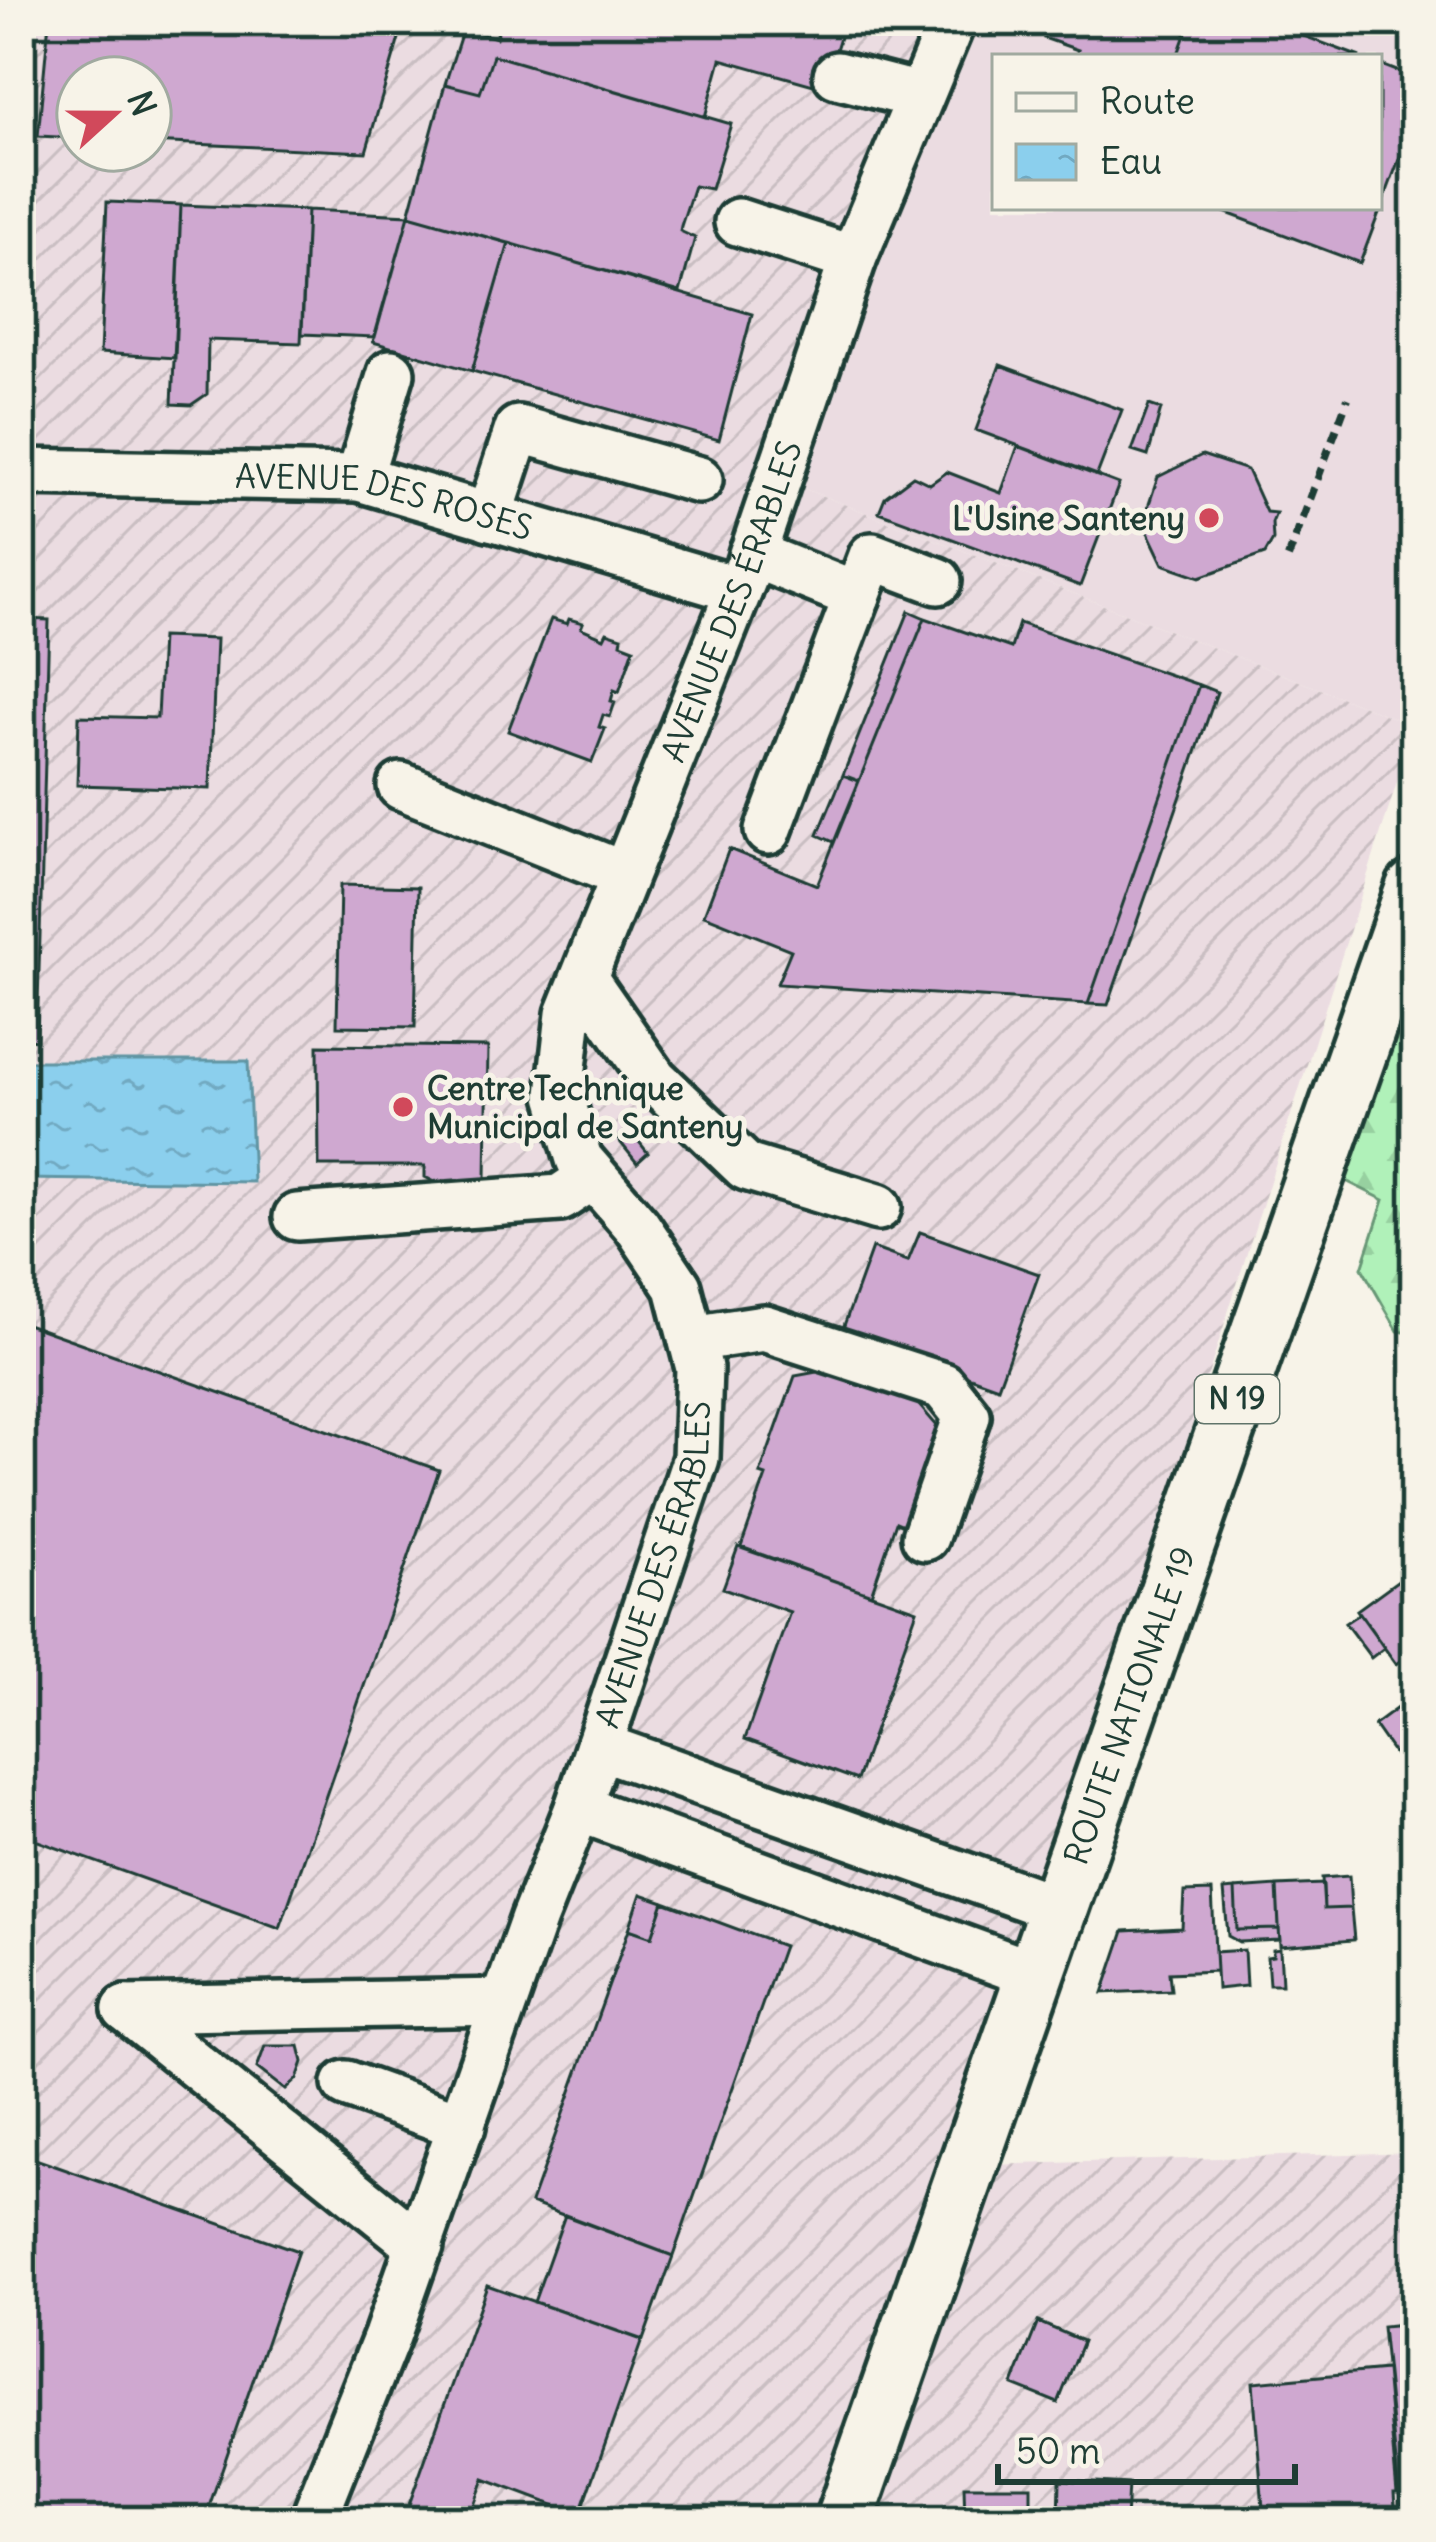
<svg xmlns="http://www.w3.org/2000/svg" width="1436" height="2542" font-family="Delius,sans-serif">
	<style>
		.built { fill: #ebdce1; fill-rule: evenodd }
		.industrial { fill: url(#industrial-furrows); fill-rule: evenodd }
		.forest { fill: url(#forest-firs); stroke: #689776; stroke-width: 3 }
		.water { fill: url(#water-ripples); stroke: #6095a3; stroke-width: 3 }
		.building { fill: #cfa8d0; stroke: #1f3d34; stroke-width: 3 }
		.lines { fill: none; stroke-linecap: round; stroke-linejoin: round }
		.minor-casing { stroke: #1f3d34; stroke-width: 54 }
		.major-casing { stroke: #1f3d34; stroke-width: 66 }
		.path { stroke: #1f3d34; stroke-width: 8; stroke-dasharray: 12 9; stroke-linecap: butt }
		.minor { stroke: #f7f3e8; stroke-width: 45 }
		.major { stroke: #f7f3e8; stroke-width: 57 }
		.poi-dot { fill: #d1495b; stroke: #f7f3e8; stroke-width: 4.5 }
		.labels { text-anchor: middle; stroke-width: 10; stroke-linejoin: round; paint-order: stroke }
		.shield { fill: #f7f3e8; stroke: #60746a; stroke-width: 3 }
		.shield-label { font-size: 30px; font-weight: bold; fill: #1f3d34 }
		.street-label { font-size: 33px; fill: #1f3d34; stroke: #f7f3e8 }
		.poi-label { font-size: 33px; font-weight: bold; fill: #1f3d34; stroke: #f7f3e8; text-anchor: end }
	</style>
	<defs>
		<pattern id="industrial-furrows" width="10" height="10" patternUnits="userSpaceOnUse" patternTransform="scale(3)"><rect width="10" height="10" fill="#ebdce1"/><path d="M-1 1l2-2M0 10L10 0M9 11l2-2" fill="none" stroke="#c9bec2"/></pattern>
		<pattern id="forest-firs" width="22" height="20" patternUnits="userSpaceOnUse" patternTransform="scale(3)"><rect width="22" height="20" fill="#b0f1b9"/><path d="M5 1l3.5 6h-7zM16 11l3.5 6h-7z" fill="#97d0a0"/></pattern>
		<pattern id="water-ripples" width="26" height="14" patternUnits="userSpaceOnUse" patternTransform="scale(3)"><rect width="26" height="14" fill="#8bcfed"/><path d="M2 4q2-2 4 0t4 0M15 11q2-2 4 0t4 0" fill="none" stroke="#71a9c1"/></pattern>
	</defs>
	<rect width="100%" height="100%" fill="#f7f3e8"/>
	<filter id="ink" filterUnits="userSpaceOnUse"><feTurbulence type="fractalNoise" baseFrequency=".00833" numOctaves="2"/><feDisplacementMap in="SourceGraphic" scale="24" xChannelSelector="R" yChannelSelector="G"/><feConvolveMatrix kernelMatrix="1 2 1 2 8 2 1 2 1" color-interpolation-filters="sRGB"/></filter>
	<g filter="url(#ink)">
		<!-- built -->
		<path class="built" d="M952 21H1415V726L779 479ZM995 57H1379V207H995Z"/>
		<!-- industrial -->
		<path class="industrial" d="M21 21H952L779 479 1415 726 956 2166 1415 2152V2521H21ZM78 78H150V150H78Z"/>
		<!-- forest -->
		<path class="forest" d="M1415 912V1334L1398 1331 1362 1268 1384 1200 1338 1177Z"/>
		<!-- water -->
		<path class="water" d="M21 1061H248L253 1182 21 1179Z"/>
		<!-- building -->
		<path class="building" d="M49 21H404L366 152 150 142V78H78V138L38 136Z
			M501 21H581L592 24 593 21H845L824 88 721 59 705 117 493 55 480 93 445 84 463 28 496 38Z
			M1050 21H1190L1177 57H1075L1078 50 1044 38Z
			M1190 21H1264L1360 57H1177Z
			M493 55 731 124 711 189 694 186 681 226 680 231 695 238 680 292 409 215 445 84 480 93Z
			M1379 64 1415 78V117L1360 263 1211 207H1379Z
			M107 202 181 205 175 358 100 353Z
			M181 205 307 210 301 343 208 340 207 394 191 405 172 404Z
			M307 210 409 215 375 337 302 334Z
			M409 215 509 243 472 371 373 342Z
			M509 243 752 314 719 440 472 371Z
			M1000 365 1122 410 1097 475 976 430Z
			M1149 405 1161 409 1148 456 1132 451Z
			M1018 446 1119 484 1080 586 879 512 885 497 913 476 930 484 947 472 1001 493Z
			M1202 455 1247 470 1266 512 1276 513 1272 523 1273 540 1265 554 1200 577 1163 564 1143 522 1158 477Z
			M909 611 925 618 859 781 843 775Z
			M925 618 1011 648 1019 623 1199 685 1088 1004 777 984 791 950 704 915 729 849 817 885Z
			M21 619 49 620 37 1040 21 1038Z
			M551 619 567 624 569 619 583 623 581 628 604 638 607 632 622 637 621 643 634 648 619 692 614 690 611 701 615 702 610 717 603 715 599 727 605 729 592 762 508 731Z
			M161 637 216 639 210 789 77 785 79 716 157 718Z
			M1199 685 1217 692 1108 1005 1088 1004Z
			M843 775 859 781 834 842 818 835Z
			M340 885 418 887 415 1027 337 1026Z
			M318 1045 488 1047 486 1179 480 1183 443 1186 425 1177V1166H319Z
			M629 1129 648 1153 637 1163 617 1138Z
			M920 1232 1039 1274 998 1387 842 1331 872 1248 908 1261Z
			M21 1322 439 1470 280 1928 21 1835Z
			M844 1367 905 1389 938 1427 903 1525 896 1522 871 1594 741 1547 766 1476 760 1474 795 1376Z
			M738 1547 917 1610 857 1780 745 1739 790 1612 723 1588Z
			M1401 1578 1415 1597 1412 1605 1415 1609V1650L1396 1664 1357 1610Z
			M1360 1613 1384 1648 1371 1658 1345 1623Z
			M1412 1697 1415 1700V1770L1409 1775 1374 1725Z
			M1349 1876 1351 1908 1324 1909 1322 1878Z
			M1323 1884 1324 1909 1351 1908 1354 1940 1280 1946 1277 1886Z
			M1277 1886 1279 1929 1237 1930 1235 1889Z
			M1235 1889 1237 1930 1279 1929 1280 1940 1239 1942 1228 1936 1224 1890Z
			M1212 1891 1216 1971 1169 1973 1171 1990 1103 1993 1124 1931 1182 1928 1184 1892Z
			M641 1894 664 1902 652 1937 629 1929Z
			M664 1902 783 1946 673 2256 531 2203 629 1929 652 1937Z
			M1280 1949 1282 1984H1269L1267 1957 1273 1956V1950Z
			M1244 1950 1246 1986 1217 1989 1215 1952Z
			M265 2046H299L303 2062 297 2079 285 2090 257 2068Z
			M21 2154 298 2251 204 2521H21Z
			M565 2215 673 2256 643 2340 534 2302Z
			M487 2285 642 2340 580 2515 484 2479 468 2521H417L405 2516Z
			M1038 2322 1083 2341 1058 2403 1013 2385Z
			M1415 2324V2521H1402L1382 2327Z
			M1386 2370 1397 2493H1394L1396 2521H1264L1253 2382Z
			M1060 2480 1128 2484 1126 2521H1059Z
			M964 2486H1031V2521H965Z"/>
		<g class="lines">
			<defs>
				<g id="minor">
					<path d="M837 75 919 96"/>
					<path d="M738 222 853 259"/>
					<path id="s1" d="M21 472 359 478 739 590"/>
					<path d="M359 478 391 373"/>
					<path d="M489 517 518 429 699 480"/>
					<path d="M752 554 857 596"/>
					<path d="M401 786 624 875"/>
					<path d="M768 831 872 556 938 581"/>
					<path d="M584 978 654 1079 746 1167 878 1207"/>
					<path d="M297 1217 560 1198 593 1176"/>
					<path d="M692 1339 764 1328 943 1386 967 1416 925 1537"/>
					<path d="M599 1746 1058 1909"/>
					<path d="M578 1808 1035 1975"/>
					<path d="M126 2009 504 2002"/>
					<path d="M126 2009 420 2246"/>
					<path d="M346 2084 462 2126"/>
					<path id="s2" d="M313 2521 387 2336 534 1918 578 1808 696 1458 699 1368 678 1287 637 1226 579 1159 560 1095 569 1014 749 565 853 259 952 21"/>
				</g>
				<g id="major">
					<path id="s3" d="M844 2521 1415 889"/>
				</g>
			</defs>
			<!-- minor casing -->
			<use href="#minor" class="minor-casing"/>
			<!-- major casing -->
			<use href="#major" class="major-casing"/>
			<!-- path -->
			<path class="path" d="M1288 558 1348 398"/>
			<!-- minor -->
			<use href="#minor" class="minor"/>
			<!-- major -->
			<use href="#major" class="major"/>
		</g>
	</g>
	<!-- markers -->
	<g class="poi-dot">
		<circle cx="1209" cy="518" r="12"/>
		<circle cx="403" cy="1107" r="12"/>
	</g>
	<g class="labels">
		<!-- shield labels -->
		<rect class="shield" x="1195" y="1375" width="84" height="48" rx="9"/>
		<g class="shield-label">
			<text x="1237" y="1409">N 19</text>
		</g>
		<!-- street labels -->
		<g class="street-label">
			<text dy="12" stroke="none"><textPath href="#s1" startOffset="366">AVENUE DES ROSES</textPath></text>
			<text dy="12" stroke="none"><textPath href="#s2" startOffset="2058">AVENUE DES ÉRABLES</textPath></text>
			<text dy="12" stroke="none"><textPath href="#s2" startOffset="1017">AVENUE DES ÉRABLES</textPath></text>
			<text dy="12" stroke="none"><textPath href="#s3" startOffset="864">ROUTE NATIONALE 19</textPath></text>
		</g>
		<!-- poi labels -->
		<g class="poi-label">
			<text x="1185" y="530">L'Usine Santeny</text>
			<text x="427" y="1100" text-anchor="start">Centre Technique<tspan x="427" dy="38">Municipal de Santeny</tspan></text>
		</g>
	</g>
	<!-- margin -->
	<rect width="1436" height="2542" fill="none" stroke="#f7f3e8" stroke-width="72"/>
	<rect x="36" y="36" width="1364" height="2470" fill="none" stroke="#1f3d34" stroke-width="4.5" filter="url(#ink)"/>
	<!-- legend -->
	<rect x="992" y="54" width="390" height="156" fill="#f7f3e8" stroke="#a1aaa0" stroke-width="3"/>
	<rect x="1016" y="93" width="60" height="18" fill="#f7f3e8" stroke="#a1aaa0" stroke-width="3"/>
	<text x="1100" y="114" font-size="36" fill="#1f3d34">Route</text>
	<rect x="1016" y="144" width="60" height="36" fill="url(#water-ripples)" stroke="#a1aaa0" stroke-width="3"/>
	<text x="1100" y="174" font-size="36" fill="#1f3d34">Eau</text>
	<!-- north arrow -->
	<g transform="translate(114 114) rotate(69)"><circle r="57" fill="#f7f3e8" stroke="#a1aaa0" stroke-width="3"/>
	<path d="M0-9L21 45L0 30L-21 45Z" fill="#d1495b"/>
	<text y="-18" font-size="33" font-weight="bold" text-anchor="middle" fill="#1f3d34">N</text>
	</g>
	<!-- scale -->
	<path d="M998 2464v18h297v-18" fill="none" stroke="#1f3d34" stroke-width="6"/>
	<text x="1016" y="2464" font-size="36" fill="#1f3d34" stroke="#f7f3e8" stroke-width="9" paint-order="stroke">50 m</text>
</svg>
